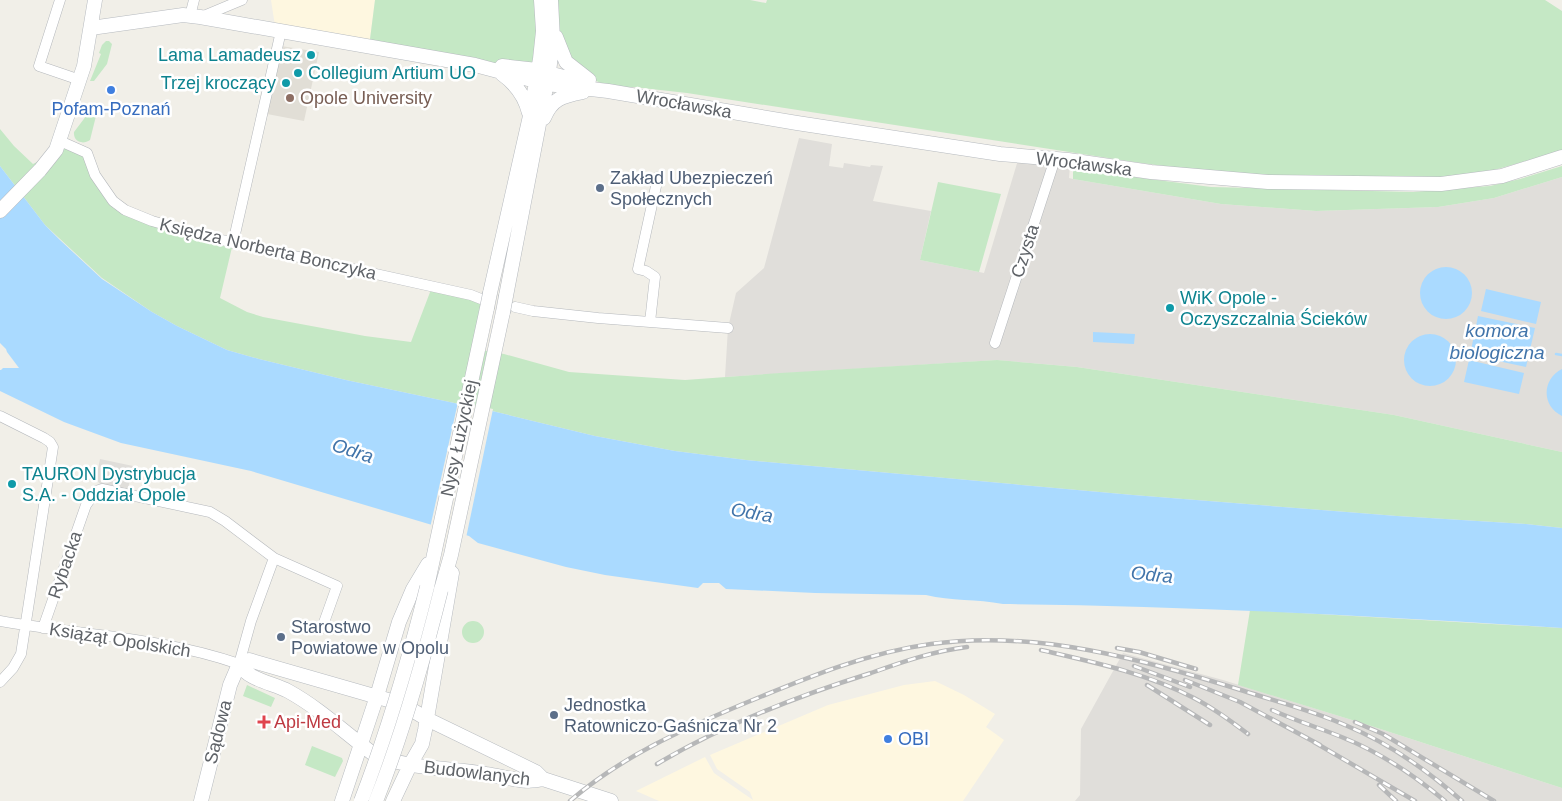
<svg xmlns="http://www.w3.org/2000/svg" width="1562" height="801" font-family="Arial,sans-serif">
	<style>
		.commercial { fill: #fef7e0 }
		.industrial { fill: #e0deda }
		.education { fill: #e1ded6 }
		.green { fill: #c5e8c5 }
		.water { fill: #aadaff }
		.pier { fill: #f1efe8 }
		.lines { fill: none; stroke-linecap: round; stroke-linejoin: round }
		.stream { stroke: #aadaff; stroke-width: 2.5 }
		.street-casing { stroke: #b5b8bc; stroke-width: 11 }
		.secondary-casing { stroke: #b6babf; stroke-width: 15 }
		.street { stroke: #fff; stroke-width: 10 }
		.secondary { stroke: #fff; stroke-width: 14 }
		.rail-casing { stroke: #b6b7b8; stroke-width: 4.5 }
		.rail { stroke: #fff; stroke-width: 2.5; stroke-dasharray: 8; stroke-linecap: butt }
		.secondary-bridge-casing { stroke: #b6babf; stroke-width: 15; stroke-linecap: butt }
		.secondary-bridge { stroke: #fff; stroke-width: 14 }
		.culture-dot { fill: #0f9aa8; stroke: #fff; stroke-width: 2 }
		.shop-dot { fill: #3f7fe0; stroke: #fff; stroke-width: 2 }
		.education-dot { fill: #8d6e63; stroke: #fff; stroke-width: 2 }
		.service-dot { fill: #5c6f8a; stroke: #fff; stroke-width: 2 }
		.health-dot { fill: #e0444e; stroke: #fff; stroke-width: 2 }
		.labels { text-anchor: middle; stroke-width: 5; stroke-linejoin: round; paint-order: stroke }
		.culture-label { font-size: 18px; fill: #0d838f; stroke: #fff; text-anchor: start }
		.education-label { font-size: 18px; fill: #785e54; stroke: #fff; text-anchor: start }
		.street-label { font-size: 18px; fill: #5f6368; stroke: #fff }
		.shop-label { font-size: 18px; fill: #366cbe; stroke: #fff }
		.service-label { font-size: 18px; fill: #4e5e75; stroke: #fff; text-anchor: start }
		.health-label { font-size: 18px; fill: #be3a42; stroke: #fff; text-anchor: start }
		.water-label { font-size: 19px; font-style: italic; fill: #4174aa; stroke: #fff }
	</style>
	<rect width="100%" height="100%" fill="#f1efe8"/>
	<!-- commercial -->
	<path class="commercial" d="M271 0H375L369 47 275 26Z
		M935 681 964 695 995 714 986 727 1004 740 963 801H659L636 791 705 757 714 773 753 800 750 792 717 769 710 755 828 705 904 685Z"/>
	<!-- industrial -->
	<path class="industrial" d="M799 138 832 144 829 166 843 168 844 163 870 167 871 165 883 166 873 201 931 211 920 260 984 273 1018 160 1070 166 1069 178 1073 179 1221 204 1316 211 1438 207 1494 198 1562 177V452L1394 415 1077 367 997 360 725 377 728 328 736 293 764 268Z
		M100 459 133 466 128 489 100 484 96 479Z
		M1123 653 1223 680 1365 724 1562 788V801H1075L1080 795 1081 729Z"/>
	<!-- education -->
	<path class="education" d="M281 46 319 52 304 121 267 114Z"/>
	<!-- green -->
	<path class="green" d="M375 0H541L537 70 369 47Z
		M551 0H750L766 3 767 0H1545L1562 11V151L1494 170 1459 176 1442 178H1313L1194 170 1134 162 687 93 633 87 612 88 583 75 566 62Z
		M106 41H109L112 44 107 64 94 81H90L101 54 99 53 102 45Z
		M96 103 99 104 90 140C83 145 73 142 74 132Z
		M0 129 14 146 33 164 37 162 60 141 81 151 119 206 233 243 220 298 247 312 263 317 365 336 411 342 432 287 487 297 476 349 504 354 569 372 685 380 780 373 997 360 1077 367 1394 415 1562 452V528L1526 524 1397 516 1133 495 746 460 675 451 595 436 492 411 346 380 259 359 227 350 177 326 152 312 102 278 45 225 0 166Z
		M1562 166V177L1494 198 1438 207 1316 211 1221 204 1073 179V169L1211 187 1413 192 1490 186 1520 179Z
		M938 182 1001 194 979 272 920 260Z
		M1250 610 1562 628V788L1365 724 1238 685Z
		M462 632a11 11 0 1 1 22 0a11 11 0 1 1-22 0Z
		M247 685 275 698 271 707 243 696Z
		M312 746 342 758 343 761 335 777 305 765Z"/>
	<!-- water -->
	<path class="water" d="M0 166 45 225 60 240 102 279 152 312 177 326 227 350 259 359 346 380 492 411 595 436 675 451 746 460 1133 495 1397 516 1526 524 1562 528V628C1376 616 1189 606 1003 604 977 599 951 601 926 595L815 593 726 589 719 583H703L698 588 605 575 566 567 478 543 469 536 251 471 121 443 64 422 0 391V370H1L3 368H19L7 352 6 349 0 343Z
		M1420 293a26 26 0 1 1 52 0a26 26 0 1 1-52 0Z
		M1486 289 1541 302 1536 324 1481 311Z
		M1478 316 1535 328 1526 367 1470 355Z
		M1093 332 1135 334 1134 344 1093 342Z
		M1404 360a26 26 0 1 1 52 0a26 26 0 1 1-52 0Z
		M1469 360 1524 373 1519 394 1464 382Z
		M1562 369V416C1541 406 1542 379 1562 369Z"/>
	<!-- pier -->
	<path class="pier" d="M458 402 493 409 466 538 430 528Z"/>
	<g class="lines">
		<!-- stream -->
		<path class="stream" d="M1556 354 1562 355"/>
		<defs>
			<path id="street" d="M60 0 39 66 80 80
				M190 16 194 0
				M201 17 242 0
				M60 141 87 153 95 175 113 201 125 210 152 221 208 237 471 295 481 299
				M233 243 281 31
				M515 307 533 311 598 318 728 328
				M650 322 655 277 646 271 638 269 658 177
				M995 343 1055 159
				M0 416 44 438 50 442 53 447 21 654 13 668 0 682
				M0 621C79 635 162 637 239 664L251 621 274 558
				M43 628 86 505 96 491 102 489 210 512 225 521 274 558 337 586 322 628"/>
			<path id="secondary" d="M91 28 183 15 200 17 475 65 547 84 608 91 797 123 1000 154 1068 160 1151 172 1268 182 1441 184 1502 176 1562 157
				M556 37 566 62 589 80
				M502 66 537 70 579 81
				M502 74C516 84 525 96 529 113
				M544 118C552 98 563 96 583 92
				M0 211 40 170 56 150 84 66 95 0
				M490 293 530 116 540 59 543 31 541 0
				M506 296 549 72 553 39 551 0
				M427 587 487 308
				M441 590 451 555 503 312
				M239 664 249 660 402 704 427 719 536 772 543 779 611 801
				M239 664C248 680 273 683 288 691 319 708 344 732 372 753 407 770 448 767 486 774 506 777 524 784 543 779
				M201 801 230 685 239 664
				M342 801 377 696 399 622 413 589 428 564
				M393 801 410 765 422 744 425 730 452 573"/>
		</defs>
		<!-- street casing -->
		<use href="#street" class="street-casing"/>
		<!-- secondary casing -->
		<use href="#secondary" class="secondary-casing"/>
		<!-- street -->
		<use href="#street" class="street"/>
		<!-- secondary -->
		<use href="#secondary" class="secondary"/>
		<defs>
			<path id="rail" d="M1117 648 1139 652 1196 669
				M1041 650C1093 662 1146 673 1194 698 1213 708 1231 721 1248 734
				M1134 666 1190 687
				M1185 680 1240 702 1320 745
				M1147 685 1210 725
				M1272 710C1296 721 1320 728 1344 738 1381 753 1414 775 1445 801
				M1355 722 1383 734 1494 801
				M1314 742 1415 801
				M657 764C724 724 798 696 871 673 902 662 934 651 967 647
				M1379 785 1396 801
				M570 801C621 757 681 730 743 704 804 679 865 653 931 644 1035 629 1145 660 1244 691 1278 702 1313 711 1345 725 1389 743 1427 770 1462 801"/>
		</defs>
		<!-- rail casing -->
		<use href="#rail" class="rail-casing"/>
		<!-- rail -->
		<use href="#rail" class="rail"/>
		<defs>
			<path id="secondary-bridge" d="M487 308 490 293
				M503 312 506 296
				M361 801C388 731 409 659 427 587
				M376 801C403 733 423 662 441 590"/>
		</defs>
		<!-- secondary-bridge casing -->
		<use href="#secondary-bridge" class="secondary-bridge-casing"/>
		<!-- secondary-bridge -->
		<use href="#secondary-bridge" class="secondary-bridge"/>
	</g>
	<!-- markers -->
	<g class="culture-dot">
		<circle cx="311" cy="55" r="5"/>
		<circle cx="298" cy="73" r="5"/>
		<circle cx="286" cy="83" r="5"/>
		<circle cx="1170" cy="308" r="5"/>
		<circle cx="12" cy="484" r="5"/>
	</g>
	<g class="shop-dot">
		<circle cx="111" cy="90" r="5"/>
		<circle cx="888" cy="739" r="5"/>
	</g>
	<circle class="education-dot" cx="290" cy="98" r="5"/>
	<g class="service-dot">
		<circle cx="600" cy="188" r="5"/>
		<circle cx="281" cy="637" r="5"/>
		<circle cx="554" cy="715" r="5"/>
	</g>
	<path class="health-dot" d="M261.5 714.5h5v5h5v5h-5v5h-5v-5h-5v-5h5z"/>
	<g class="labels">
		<!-- culture labels -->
		<g class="culture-label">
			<text x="301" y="61" text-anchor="end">Lama Lamadeusz</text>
			<text x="308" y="79">Collegium Artium UO</text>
			<text x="276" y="89" text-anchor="end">Trzej kroczący</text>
			<text x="1180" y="304">WiK Opole -<tspan x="1180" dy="21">Oczyszczalnia Ścieków</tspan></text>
			<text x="22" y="480">TAURON Dystrybucja<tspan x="22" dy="21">S.A. - Oddział Opole</tspan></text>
		</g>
		<!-- education labels -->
		<g class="education-label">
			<text x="300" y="104">Opole University</text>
		</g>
		<!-- street labels -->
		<g class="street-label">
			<text transform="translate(684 104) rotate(10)" y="6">Wrocławska</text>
			<text transform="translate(1084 164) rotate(7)" y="6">Wrocławska</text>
			<text transform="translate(268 249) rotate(13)" y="6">Księdza Norberta Bonczyka</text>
			<text transform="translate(1025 251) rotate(-72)" y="6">Czysta</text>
			<text transform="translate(459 438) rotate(-78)" y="6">Nysy Łużyckiej</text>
			<text transform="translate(65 565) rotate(-71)" y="6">Rybacka</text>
			<text transform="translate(120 640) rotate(9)" y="6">Książąt Opolskich</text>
			<text transform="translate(218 732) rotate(-76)" y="6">Sądowa</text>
			<text transform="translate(477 773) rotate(7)" y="6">Budowlanych</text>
		</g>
		<!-- shop labels -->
		<g class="shop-label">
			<text x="111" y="115">Pofam-Poznań</text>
			<text x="898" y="745" text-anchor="start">OBI</text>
		</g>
		<!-- service labels -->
		<g class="service-label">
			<text x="610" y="184">Zakład Ubezpieczeń<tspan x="610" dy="21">Społecznych</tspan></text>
			<text x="291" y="633">Starostwo<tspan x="291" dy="21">Powiatowe w Opolu</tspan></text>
			<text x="564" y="711">Jednostka<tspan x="564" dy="21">Ratowniczo-Gaśnicza Nr 2</tspan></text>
		</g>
		<!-- health labels -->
		<g class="health-label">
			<text x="274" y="728">Api-Med</text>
		</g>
		<!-- water labels -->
		<g class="water-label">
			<text x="1497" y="337">komora<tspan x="1497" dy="22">biologiczna</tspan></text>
			<text transform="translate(353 450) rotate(18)" y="7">Odra</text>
			<text transform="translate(752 512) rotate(10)" y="7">Odra</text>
			<text transform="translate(1152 574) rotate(6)" y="7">Odra</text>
		</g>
	</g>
</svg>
